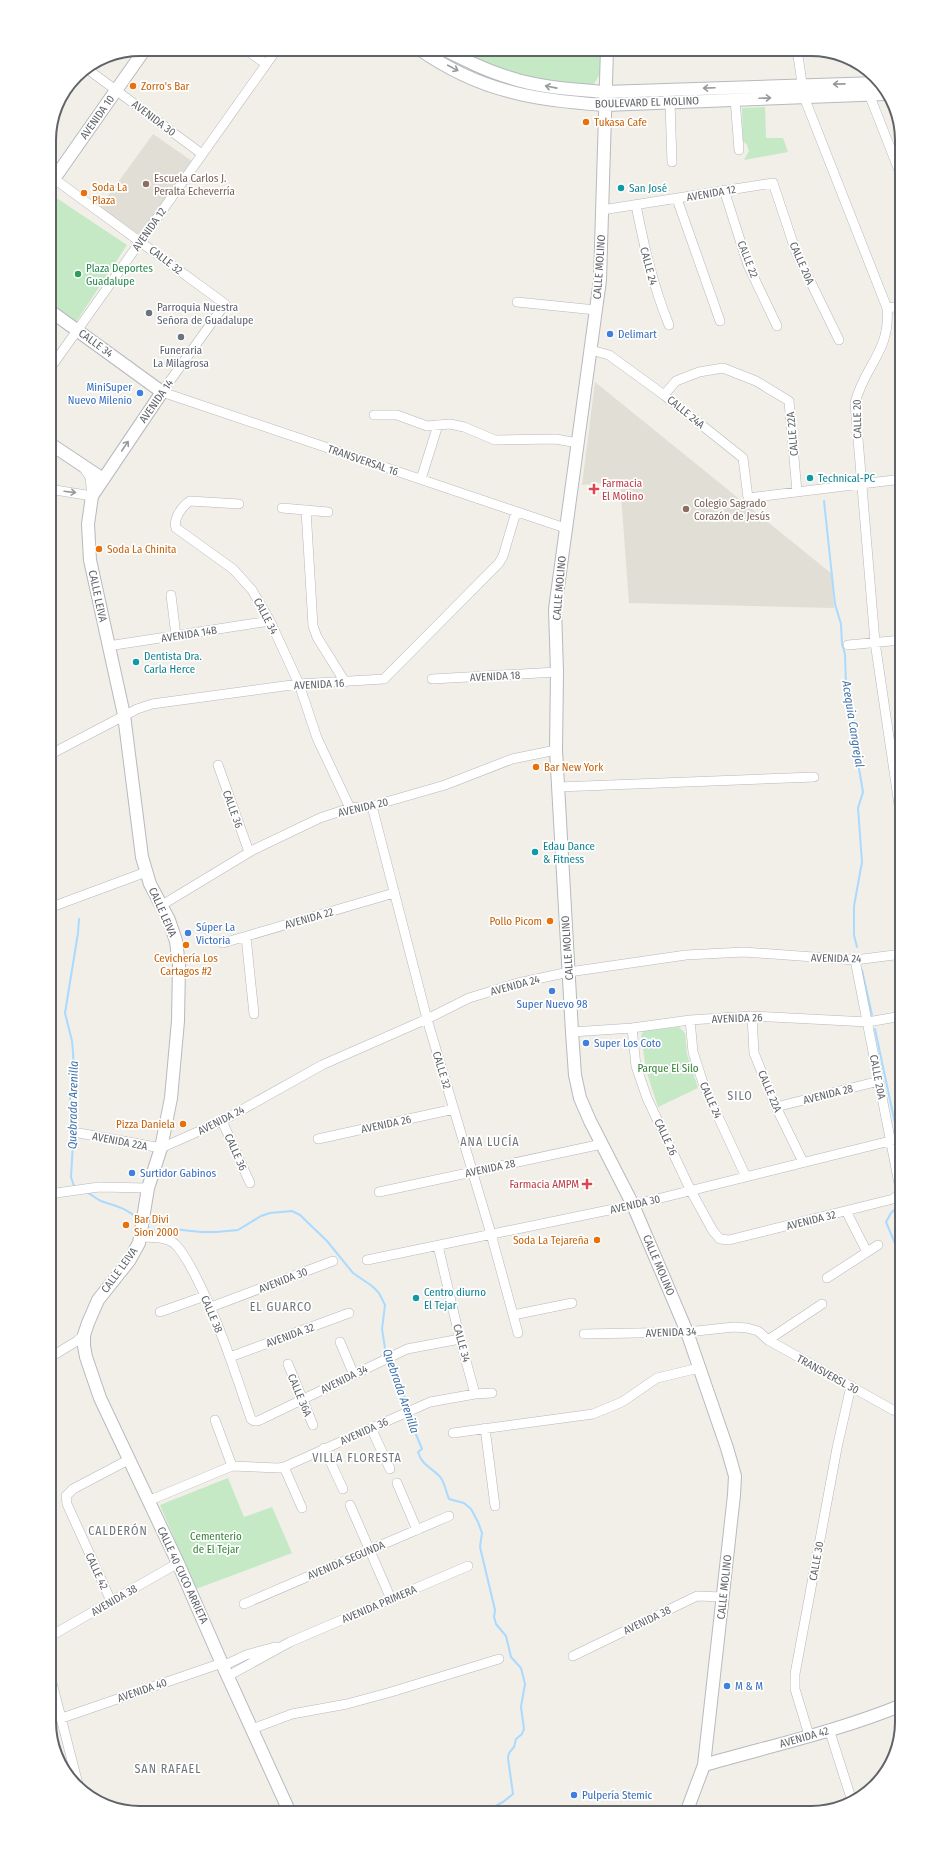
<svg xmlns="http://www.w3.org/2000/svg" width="951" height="1862" font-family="'Fira Sans Condensed',sans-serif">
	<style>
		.education { fill: #e1ded6 }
		.green { fill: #c5e8c5 }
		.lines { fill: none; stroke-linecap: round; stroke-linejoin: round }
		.stream { stroke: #aadaff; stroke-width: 2 }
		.street-casing { stroke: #b5b8bc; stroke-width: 10 }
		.secondary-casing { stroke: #b6babf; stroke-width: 14 }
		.street { stroke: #fff; stroke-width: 9 }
		.secondary { stroke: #fff; stroke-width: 12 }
		.oneway { stroke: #979a9d }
		.food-dot { fill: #e8710a; stroke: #fff; stroke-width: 1.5 }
		.education-dot { fill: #8d6e63; stroke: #fff; stroke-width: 1.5 }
		.culture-dot { fill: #0f9aa8; stroke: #fff; stroke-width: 1.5 }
		.leisure-dot { fill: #2e9e5b; stroke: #fff; stroke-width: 1.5 }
		.worship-dot { fill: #6b7280; stroke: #fff; stroke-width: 1.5 }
		.shop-dot { fill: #3f7fe0; stroke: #fff; stroke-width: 1.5 }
		.health-dot { fill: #e0444e; stroke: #fff; stroke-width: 1.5 }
		.labels { text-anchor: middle; stroke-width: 3.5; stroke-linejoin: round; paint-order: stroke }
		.food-label { font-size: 11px; fill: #c56008; stroke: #fff; text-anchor: start }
		.street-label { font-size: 11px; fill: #5f6368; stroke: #fff }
		.education-label { font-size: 11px; fill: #785e54; stroke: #fff; text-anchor: start }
		.culture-label { font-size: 11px; fill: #0d838f; stroke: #fff; text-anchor: start }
		.leisure-label { font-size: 11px; fill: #27864d; stroke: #fff; text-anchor: start }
		.worship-label { font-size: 11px; fill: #5b616d; stroke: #fff; text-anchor: start }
		.shop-label { font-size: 11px; fill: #366cbe; stroke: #fff; text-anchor: start }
		.health-label { font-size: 11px; fill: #be3a42; stroke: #fff; text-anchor: start }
		.park-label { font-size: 11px; fill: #348238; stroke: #fff }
		.water-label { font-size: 12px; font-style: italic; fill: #4174aa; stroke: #fff }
		.neighbourhood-label { font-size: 12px; letter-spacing: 1px; fill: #70757a; stroke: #fff }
		.rim { fill: none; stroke: #5f6368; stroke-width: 2 }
	</style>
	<rect width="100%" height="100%" fill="#f1efe8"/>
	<!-- education -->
	<path class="education" d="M153 134 192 161 140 235 100 207Z
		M595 382 832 574 834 608 629 603 620 481 582 485Z"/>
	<!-- green -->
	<path class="green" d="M453 49H600V74L592 87C542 80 498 74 453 49Z
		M765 107 766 138H783L788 152 744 160 749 151 747 145 743 141 742 108Z
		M55 197 127 245 76 322 49 303V206Z
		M679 1027 685 1033 687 1054 698 1088 658 1107 646 1070 641 1035 644 1031Z
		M228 1478 244 1517 272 1507 292 1553 196 1589 160 1505Z"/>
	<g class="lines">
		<!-- stream -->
		<path class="stream" d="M824 501 835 604 841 624 842 644 845 654 846 686 856 727 858 763 863 792 858 808 862 862 854 906V935L857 947
			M862 970 872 1015
			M875 1029 897 1133
			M899 1146 902 1160
			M77 1187 74 1186 71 1177 74 1125 70 1098 74 1077 73 1052 72 1041 65 1013 78 933 79 919
			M88 1193C93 1195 96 1199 101 1201 115 1206 127 1208 138 1219
			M147 1228 156 1230 172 1229 201 1232H216L238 1230 261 1216 270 1213 292 1211 300 1215 327 1241 353 1273 372 1286 379 1293 385 1305 382 1329 385 1348 388 1356
			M902 1260 886 1222 891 1213 902 1203
			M389 1360 404 1393 406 1411
			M408 1415 422 1449 418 1452C422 1466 433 1468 441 1478 445 1484 446 1492 449 1499L464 1503 471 1509 478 1522 482 1533 480 1547 495 1610 494 1617 496 1624 506 1636 511 1657 521 1668 525 1684 521 1707 524 1729 522 1734 516 1739 514 1747 509 1753 508 1758 513 1794 503 1802 482 1813"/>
		<defs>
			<path id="street" d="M245 49 266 64
				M797 49 804 97 887 308C891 351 864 366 855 403L875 642 899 805 902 811
				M86 68 202 154
				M869 94 902 178
				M735 99 739 150
				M670 103 672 162
				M49 175 225 304 162 392 565 528
				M724 190 748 265 777 326
				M677 199 720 321
				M636 205C644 246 653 286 669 325
				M602 210 773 183 796 252 839 340
				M517 302 596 310
				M887 308 902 306
				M591 350 609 355 664 395 743 458 748 498 902 479
				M49 370 277 49
				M664 395 676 381 699 372 723 368 756 381 789 401 797 492
				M374 415H397L427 426 450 424 464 427 495 440 556 439 577 443
				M421 479 438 425
				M49 489 92 496 90 477 83 467
				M239 504 190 501C182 506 173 519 176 528L233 569 252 590 270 621 299 684 317 738 350 808
				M282 508 328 512
				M306 510 313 626 317 637 345 682
				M171 595 176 636
				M848 645 902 640
				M108 646 270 621
				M432 679 557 672
				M49 755 137 709 152 704 299 684 384 679 499 563 503 556 516 512
				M218 765 249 852
				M558 787 814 777
				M372 806 427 1019 491 1234 518 1333
				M162 905 253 850 320 818 350 808 372 806 445 785 512 759 556 750
				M49 908 146 872
				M246 937 254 1014
				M223 943 394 893
				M752 1016 754 1053 776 1107 803 1162
				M690 1020 693 1052 704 1086 746 1177
				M632 1028 636 1066 647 1098 691 1191 713 1231 720 1239 729 1240 893 1199 899 1194 900 1189 855 960
				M572 1032 632 1028 690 1020 752 1016 868 1022 902 1016
				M776 1107 879 1081
				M222 1121 250 1183
				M79 1133 161 1148 222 1121 322 1065 427 1019 469 998 518 983 569 972 686 955 744 952 855 960 902 954
				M318 1139 454 1109
				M379 1192 602 1144
				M49 1194 99 1187 148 1188
				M846 1211 867 1252
				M140 1237C151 1238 166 1236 175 1244 185 1254 192 1269 198 1281 220 1325 235 1372 251 1419L254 1421H258L407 1349 460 1339
				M438 1246 460 1339 475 1394
				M367 1260 633 1205 902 1138
				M827 1278 878 1245
				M211 1307 333 1261
				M160 1312 205 1296
				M513 1315 572 1303
				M584 1334 687 1332 734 1327 747 1328 758 1331 768 1340 893 1410 902 1412
				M768 1340 822 1304
				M340 1342 354 1375
				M230 1357 349 1313
				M49 1358 77 1341 84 1335
				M288 1364 313 1425
				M215 1420 232 1466
				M371 1428 390 1469
				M485 1428 495 1506
				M453 1433 593 1414 622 1402 657 1378 699 1368
				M324 1448 343 1489
				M284 1467 302 1508
				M397 1483 417 1530
				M148 1501 232 1466 279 1468 284 1467 430 1402 475 1394 492 1393
				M350 1505 391 1599
				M111 1601 67 1504 66 1496 73 1489 130 1459
				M244 1604 449 1516
				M49 1637 178 1563
				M573 1656 697 1596 723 1597
				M223 1666 246 1655 275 1647
				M49 1671 78 1784
				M228 1676 290 1642 468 1566
				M62 1718 222 1663
				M252 1729 292 1714 347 1704 391 1692 499 1659
				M829 1729 852 1801
				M809 1735 795 1689V1674L837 1448 851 1386"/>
			<path id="secondary" d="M419 49C445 67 477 83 508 91 536 99 575 103 605 105L886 94
				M443 49C465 60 487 71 511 78 541 88 574 89 605 92L878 83
				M607 49 600 280 555 609 557 672 556 750 572 1032 575 1075 580 1098 590 1121 633 1205 687 1332 727 1448 735 1476 734 1495 704 1765 686 1813
				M49 186 145 49
				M49 310 162 392 92 496 88 524 90 560 124 715 142 857 150 884 169 920 176 941 179 965 178 1021 171 1098 161 1148 148 1188 139 1243 129 1261 98 1300 88 1323 84 1335V1346L86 1357 100 1398 178 1563 223 1666 290 1813
				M49 443 103 479
				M704 1765C770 1746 839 1731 902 1705"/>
		</defs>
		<!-- street casing -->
		<use href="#street" class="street-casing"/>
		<!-- secondary casing -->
		<use href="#secondary" class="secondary-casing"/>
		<!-- street -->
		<use href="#street" class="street"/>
		<!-- secondary -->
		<use href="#secondary" class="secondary"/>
	</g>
	<!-- one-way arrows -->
	<defs><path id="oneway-shaft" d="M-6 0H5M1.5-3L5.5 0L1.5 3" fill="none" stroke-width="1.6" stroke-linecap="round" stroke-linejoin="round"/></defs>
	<g class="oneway">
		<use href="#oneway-shaft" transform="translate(453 68) rotate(28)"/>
		<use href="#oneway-shaft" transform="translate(839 84) rotate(179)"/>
		<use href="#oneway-shaft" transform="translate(551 87) rotate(-169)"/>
		<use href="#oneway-shaft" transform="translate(709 88) rotate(178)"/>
		<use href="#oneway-shaft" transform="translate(765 98) rotate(-2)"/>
		<use href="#oneway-shaft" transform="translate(125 446) rotate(-56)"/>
		<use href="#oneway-shaft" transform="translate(70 492) rotate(7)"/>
	</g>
	<!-- markers -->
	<g class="food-dot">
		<circle cx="133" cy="86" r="4"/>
		<circle cx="586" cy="122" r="4"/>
		<circle cx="84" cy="193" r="4"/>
		<circle cx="99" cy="549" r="4"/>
		<circle cx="536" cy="767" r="4"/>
		<circle cx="550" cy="921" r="4"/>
		<circle cx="186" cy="945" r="4"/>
		<circle cx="183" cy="1124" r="4"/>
		<circle cx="126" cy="1225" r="4"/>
		<circle cx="597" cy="1240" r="4"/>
	</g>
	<g class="education-dot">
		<circle cx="146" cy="184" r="4"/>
		<circle cx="686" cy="509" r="4"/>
	</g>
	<g class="culture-dot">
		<circle cx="621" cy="188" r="4"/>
		<circle cx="810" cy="478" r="4"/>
		<circle cx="136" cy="662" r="4"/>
		<circle cx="535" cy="852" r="4"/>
		<circle cx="416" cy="1298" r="4"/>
	</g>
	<circle class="leisure-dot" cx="78" cy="274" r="4"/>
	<g class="worship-dot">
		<circle cx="149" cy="313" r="4"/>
		<circle cx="181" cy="337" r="4"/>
	</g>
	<g class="shop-dot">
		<circle cx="610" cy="334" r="4"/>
		<circle cx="140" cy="393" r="4"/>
		<circle cx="188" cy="933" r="4"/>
		<circle cx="552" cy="991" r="4"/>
		<circle cx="586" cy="1043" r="4"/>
		<circle cx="132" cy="1173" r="4"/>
		<circle cx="727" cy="1686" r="4"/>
		<circle cx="574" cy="1795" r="4"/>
	</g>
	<g class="health-dot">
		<path d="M592 483h4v4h4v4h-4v4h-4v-4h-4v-4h4z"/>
		<path d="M585 1178h4v4h4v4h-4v4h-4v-4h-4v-4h4z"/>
	</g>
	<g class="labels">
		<!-- food labels -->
		<g class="food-label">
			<text x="141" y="90">Zorro's Bar</text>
			<text x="594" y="126">Tukasa Cafe</text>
			<text x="92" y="191">Soda La<tspan x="92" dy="13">Plaza</tspan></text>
			<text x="107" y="553">Soda La Chinita</text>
			<text x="544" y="771">Bar New York</text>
			<text x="542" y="925" text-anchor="end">Pollo Picom</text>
			<text x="186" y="962" text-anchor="middle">Cevichería Los<tspan x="186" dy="13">Cartagos #2</tspan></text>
			<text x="175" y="1128" text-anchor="end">Pizza Daniela</text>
			<text x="134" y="1223">Bar Divi<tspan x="134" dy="13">Sion 2000</tspan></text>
			<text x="589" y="1244" text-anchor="end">Soda La Tejareña</text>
		</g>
		<!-- street labels -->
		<g class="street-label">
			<text transform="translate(647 102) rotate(-2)" y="4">BOULEVARD EL MOLINO</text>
			<text transform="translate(97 117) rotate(-55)" y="4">AVENIDA 10</text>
			<text transform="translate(154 118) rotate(37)" y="4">AVENIDA 30</text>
			<text transform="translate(711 193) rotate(-10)" y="4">AVENIDA 12</text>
			<text transform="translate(149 229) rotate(-55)" y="4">AVENIDA 12</text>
			<text transform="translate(748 259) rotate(69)" y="4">CALLE 22</text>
			<text transform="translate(166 260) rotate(37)" y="4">CALLE 32</text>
			<text transform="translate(802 263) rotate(66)" y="4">CALLE 20A</text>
			<text transform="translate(649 266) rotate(75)" y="4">CALLE 24</text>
			<text transform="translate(599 267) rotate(-86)" y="4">CALLE MOLINO</text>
			<text transform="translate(96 343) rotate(36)" y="4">CALLE 34</text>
			<text transform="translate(156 401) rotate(-55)" y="4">AVENIDA 14</text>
			<text transform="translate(686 412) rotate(39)" y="4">CALLE 24A</text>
			<text transform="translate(857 419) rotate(-91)" y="4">CALLE 20</text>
			<text transform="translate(792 434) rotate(-95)" y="4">CALLE 22A</text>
			<text transform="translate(363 460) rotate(19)" y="4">TRANSVERSAL 16</text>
			<text transform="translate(559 588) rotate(-85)" y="4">CALLE MOLINO</text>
			<text transform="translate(98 596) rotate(78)" y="4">CALLE LEIVA</text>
			<text transform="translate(266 616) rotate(62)" y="4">CALLE 34</text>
			<text transform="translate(189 634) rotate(-9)" y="4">AVENIDA 14B</text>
			<text transform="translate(495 676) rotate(-3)" y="4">AVENIDA 18</text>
			<text transform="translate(319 684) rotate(-3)" y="4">AVENIDA 16</text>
			<text transform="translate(363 807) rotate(-13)" y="4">AVENIDA 20</text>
			<text transform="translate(233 809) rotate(70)" y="4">CALLE 36</text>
			<text transform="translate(163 912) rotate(66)" y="4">CALLE LEIVA</text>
			<text transform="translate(309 918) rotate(-16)" y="4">AVENIDA 22</text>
			<text transform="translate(567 948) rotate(-94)" y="4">CALLE MOLINO</text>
			<text transform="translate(836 958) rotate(1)" y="4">AVENIDA 24</text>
			<text transform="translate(515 985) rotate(-15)" y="4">AVENIDA 24</text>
			<text transform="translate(737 1018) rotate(-2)" y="4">AVENIDA 26</text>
			<text transform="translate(442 1070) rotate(73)" y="4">CALLE 32</text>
			<text transform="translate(878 1077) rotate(79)" y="4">CALLE 20A</text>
			<text transform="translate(770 1091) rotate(67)" y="4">CALLE 22A</text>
			<text transform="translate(828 1094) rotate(-14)" y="4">AVENIDA 28</text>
			<text transform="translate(711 1100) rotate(66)" y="4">CALLE 24</text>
			<text transform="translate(221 1120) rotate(-27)" y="4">AVENIDA 24</text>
			<text transform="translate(386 1124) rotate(-12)" y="4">AVENIDA 26</text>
			<text transform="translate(666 1137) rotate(65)" y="4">CALLE 26</text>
			<text transform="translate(120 1141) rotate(11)" y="4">AVENIDA 22A</text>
			<text transform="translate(236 1152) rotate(66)" y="4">CALLE 36</text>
			<text transform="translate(490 1168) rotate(-12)" y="4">AVENIDA 28</text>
			<text transform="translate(635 1204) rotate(-13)" y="4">AVENIDA 30</text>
			<text transform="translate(811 1220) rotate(-14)" y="4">AVENIDA 32</text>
			<text transform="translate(659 1265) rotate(67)" y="4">CALLE MOLINO</text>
			<text transform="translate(119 1270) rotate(-54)" y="4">CALLE LEIVA</text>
			<text transform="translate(283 1280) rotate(-21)" y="4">AVENIDA 30</text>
			<text transform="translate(212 1314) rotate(67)" y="4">CALLE 38</text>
			<text transform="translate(671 1332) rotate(-2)" y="4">AVENIDA 34</text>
			<text transform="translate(290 1335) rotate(-20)" y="4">AVENIDA 32</text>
			<text transform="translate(462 1343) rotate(75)" y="4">CALLE 34</text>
			<text transform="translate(828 1374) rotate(29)" y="4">TRANSVERSL 30</text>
			<text transform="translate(344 1379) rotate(-26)" y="4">AVENIDA 34</text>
			<text transform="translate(300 1395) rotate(67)" y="4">CALLE 36A</text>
			<text transform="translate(364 1431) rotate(-24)" y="4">AVENIDA 36</text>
			<text transform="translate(346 1560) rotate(-23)" y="4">AVENIDA SEGUNDA</text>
			<text transform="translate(816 1561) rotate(-80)" y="4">CALLE 30</text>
			<text transform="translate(97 1571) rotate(65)" y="4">CALLE 42</text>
			<text transform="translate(183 1575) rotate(65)" y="4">CALLE 40 CUCO ARRIETA</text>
			<text transform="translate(724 1587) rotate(-84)" y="4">CALLE MOLINO</text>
			<text transform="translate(114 1600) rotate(-30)" y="4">AVENIDA 38</text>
			<text transform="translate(379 1604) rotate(-23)" y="4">AVENIDA PRIMERA</text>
			<text transform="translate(647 1620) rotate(-26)" y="4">AVENIDA 38</text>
			<text transform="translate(142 1690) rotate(-19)" y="4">AVENIDA 40</text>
			<text transform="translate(804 1737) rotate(-16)" y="4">AVENIDA 42</text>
		</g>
		<!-- education labels -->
		<g class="education-label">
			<text x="154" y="182">Escuela Carlos J.<tspan x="154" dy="13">Peralta Echeverría</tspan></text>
			<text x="694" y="507">Colegio Sagrado<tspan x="694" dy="13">Corazón de Jesús</tspan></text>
		</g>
		<!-- culture labels -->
		<g class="culture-label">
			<text x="629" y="192">San José</text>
			<text x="818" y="482">Technical-PC</text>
			<text x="144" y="660">Dentista Dra.<tspan x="144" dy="13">Carla Herce</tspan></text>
			<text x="543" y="850">Edau Dance<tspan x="543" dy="13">&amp; Fitness</tspan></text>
			<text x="424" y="1296">Centro diurno<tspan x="424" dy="13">El Tejar</tspan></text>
		</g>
		<!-- leisure labels -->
		<g class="leisure-label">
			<text x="86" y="272">Plaza Deportes<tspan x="86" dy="13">Guadalupe</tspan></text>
		</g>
		<!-- worship labels -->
		<g class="worship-label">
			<text x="157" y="311">Parroquia Nuestra<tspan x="157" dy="13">Señora de Guadalupe</tspan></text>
			<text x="181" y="354" text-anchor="middle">Funeraria<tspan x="181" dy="13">La Milagrosa</tspan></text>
		</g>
		<!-- shop labels -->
		<g class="shop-label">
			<text x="618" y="338">Delimart</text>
			<text x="132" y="391" text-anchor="end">MiniSuper<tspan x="132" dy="13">Nuevo Milenio</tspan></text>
			<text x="196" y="931">Súper La<tspan x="196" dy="13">Victoria</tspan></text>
			<text x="552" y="1008" text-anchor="middle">Super Nuevo 98</text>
			<text x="594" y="1047">Super Los Coto</text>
			<text x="140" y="1177">Surtidor Gabinos</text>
			<text x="735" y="1690">M &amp; M</text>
			<text x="582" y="1799">Pulpería Stemic</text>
		</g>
		<!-- health labels -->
		<g class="health-label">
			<text x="602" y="487">Farmacia<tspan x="602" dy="13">El Molino</tspan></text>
			<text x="579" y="1188" text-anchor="end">Farmacia AMPM</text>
		</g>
		<!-- park labels -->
		<g class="park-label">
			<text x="668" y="1072">Parque El Silo</text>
			<text x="216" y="1540">Cementerio<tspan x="216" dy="13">de El Tejar</tspan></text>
		</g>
		<!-- water labels -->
		<g class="water-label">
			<text transform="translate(853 724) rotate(81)" y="4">Acequia Cangrejal</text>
			<text transform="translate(73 1105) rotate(-89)" y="4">Quebrada Arenilla</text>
			<text transform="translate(401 1391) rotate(71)" y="4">Quebrada Arenilla</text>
		</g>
		<!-- neighbourhood labels -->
		<g class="neighbourhood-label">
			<text x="740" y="1100">SILO</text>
			<text x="490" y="1146">ANA LUCÍA</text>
			<text x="281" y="1311">EL GUARCO</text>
			<text x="357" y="1462">VILLA FLORESTA</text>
			<text x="118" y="1535">CALDERÓN</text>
			<text x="168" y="1773">SAN RAFAEL</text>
		</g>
	</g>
	<!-- crop -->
	<path d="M0 0H951V1862H0ZM140 56H811A84 84 0 0 1 895 140V1722A84 84 0 0 1 811 1806H140A84 84 0 0 1 56 1722V140A84 84 0 0 1 140 56Z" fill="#fff" fill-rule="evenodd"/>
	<path class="rim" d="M140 56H811A84 84 0 0 1 895 140V1722A84 84 0 0 1 811 1806H140A84 84 0 0 1 56 1722V140A84 84 0 0 1 140 56Z"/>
</svg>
